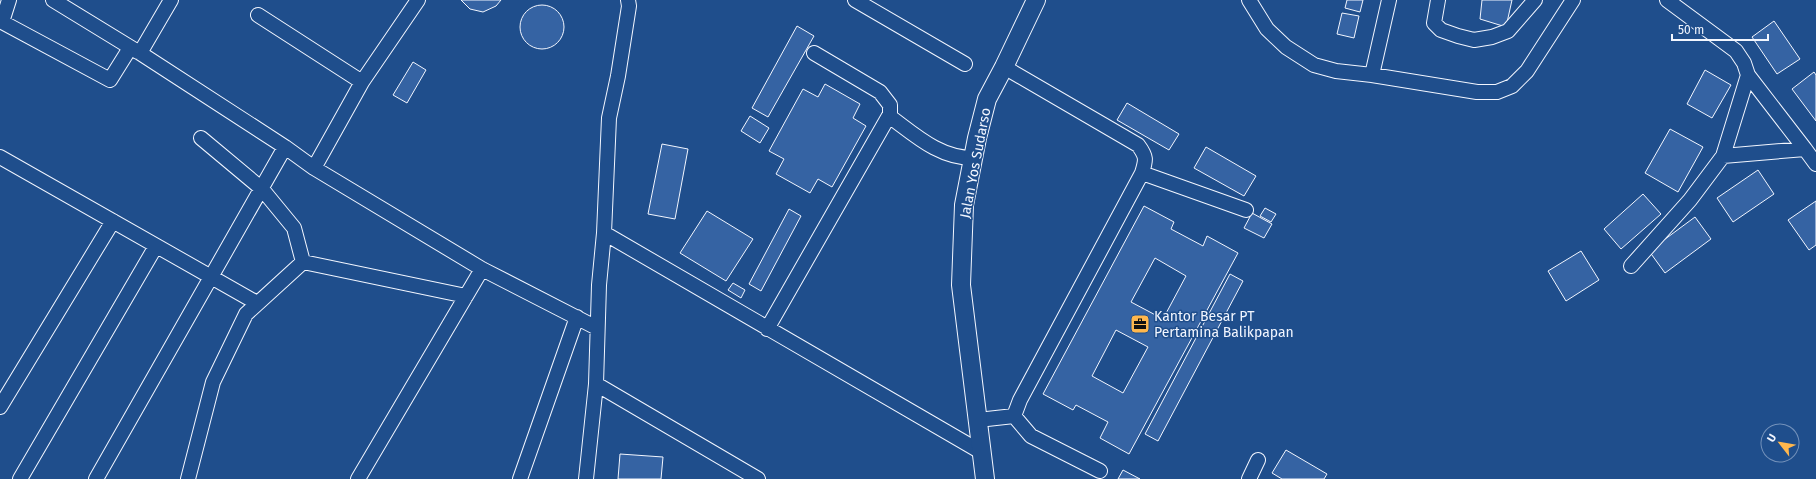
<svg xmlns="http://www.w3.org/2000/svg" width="1816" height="479" font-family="'Fira Sans',sans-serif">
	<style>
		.building { fill: #3563a3; stroke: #f2f6ff; fill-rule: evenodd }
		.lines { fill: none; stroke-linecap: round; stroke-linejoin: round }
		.minor-casing { stroke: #f2f6ff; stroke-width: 16 }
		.major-casing { stroke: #f2f6ff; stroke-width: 20 }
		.minor { stroke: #1f4e8c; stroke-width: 14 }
		.major { stroke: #1f4e8c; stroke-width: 18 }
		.labels { text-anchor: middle; stroke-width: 3; stroke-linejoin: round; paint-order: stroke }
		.street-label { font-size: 14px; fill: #f2f6ff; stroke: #1f4e8c }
		.poi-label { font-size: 14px; fill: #f2f6ff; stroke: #1f4e8c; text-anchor: start }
	</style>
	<rect width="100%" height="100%" fill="#1f4e8c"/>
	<!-- building -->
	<path class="building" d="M461 0H501L496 6 483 12 470 9Z
		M1347 0H1363L1360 12 1345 8Z
		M1482 0H1512L1506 27 1480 19Z
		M520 27a22 22 0 1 1 44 0a22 22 0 1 1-44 0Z
		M1342 13 1359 16 1354 38 1337 34Z
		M1774 21 1800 59 1777 74 1752 37Z
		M797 26 814 36 768 117 752 108Z
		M413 62 426 70 407 103 393 95Z
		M1705 70 1731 85 1712 118 1687 104Z
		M1814 72 1816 75V121L1792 89Z
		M825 84 860 104 853 118 866 126 832 187 818 179 810 193 776 174 784 159 769 151 803 89 818 97Z
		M1127 103 1179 134 1169 150 1117 120Z
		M750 116 769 128 760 143 741 131Z
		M1670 129 1703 147 1678 192 1645 173Z
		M662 144 688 149 675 219 648 214Z
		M1206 147 1256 176 1244 196 1194 168Z
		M1758 170 1774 194 1733 222 1717 198Z
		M1643 194 1661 214 1621 249 1604 229Z
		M1816 201V245L1809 250 1788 220Z
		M1144 206 1174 222 1171 229 1203 246 1207 236 1238 253 1129 454 1100 438 1108 422 1076 405 1073 410 1043 394ZM1155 258 1186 276 1163 319 1131 302ZM1116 330 1148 347 1123 393 1092 376Z
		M1265 208 1276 214 1271 222 1260 216Z
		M789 209 801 216 761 291 749 284Z
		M707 211 753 239 726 281 680 253Z
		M1252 213 1272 224 1264 238 1244 228Z
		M1695 217 1711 239 1665 273 1649 251Z
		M1581 251 1599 280 1566 301 1548 271Z
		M1230 274 1243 281 1158 441 1145 434Z
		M733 283 745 290 741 298 728 290Z
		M1286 450 1327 474 1324 479H1282L1272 473Z
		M620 454 663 457 661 479H618Z
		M1123 470 1140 479H1118Z"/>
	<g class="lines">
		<defs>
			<path id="minor" d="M9 0 2 22 110 80 130 48
				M53 0 138 52
				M171 0 140 53 285 147 314 168 482 269 597 328
				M855 0 965 64
				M1249 0 1267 29 1286 47 1314 65 1336 71 1372 75 1477 92H1497L1512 86 1527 71 1573 0
				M1438 0 1434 23 1441 30 1458 36 1474 40 1492 37 1508 31 1535 0
				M258 15 362 82
				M1004 67 1138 145C1147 157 1146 160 1142 173L1020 400 1014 416
				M1372 75 1389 0
				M1748 75 1805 149
				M889 116C915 135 939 158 973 158
				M201 138 262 189 294 228 303 262
				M1723 156 1805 149 1816 164
				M0 157 257 303
				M314 168 362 82 418 0
				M1142 173 1246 210
				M604 233 981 452
				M1631 266 1690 200 1723 156 1748 75 1744 63 1736 51 1667 0
				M767 329 890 114V105L880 92 814 53
				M596 384 758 479
				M0 407 113 221
				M1014 416 1031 436 1100 471
				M978 420 1014 416
				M20 479 156 246
				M96 479 285 147
				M188 479 213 382 246 314 303 262 466 296
				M358 479 482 269
				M520 479 577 317
				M586 479 596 384 599 285 604 233 609 118 618 76 629 6 628 0
				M1249 479 1258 460"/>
			<path id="major" d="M985 479 961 285 964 205 977 138 987 99 1004 67 1036 0"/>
		</defs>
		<!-- minor casing -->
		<use href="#minor" class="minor-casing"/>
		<!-- major casing -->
		<use href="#major" class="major-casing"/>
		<!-- minor -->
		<use href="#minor" class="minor"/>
		<!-- major -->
		<use href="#major" class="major"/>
	</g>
	<!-- icons -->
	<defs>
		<symbol id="office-square" viewBox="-11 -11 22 22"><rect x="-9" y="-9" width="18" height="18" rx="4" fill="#ffb74d" stroke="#1f4e8c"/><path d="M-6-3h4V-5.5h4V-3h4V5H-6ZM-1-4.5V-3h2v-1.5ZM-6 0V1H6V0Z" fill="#111"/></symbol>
	</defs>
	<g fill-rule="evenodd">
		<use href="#office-square" x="1129" y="313" width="22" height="22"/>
	</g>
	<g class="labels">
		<!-- street labels -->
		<g class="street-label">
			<text transform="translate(975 163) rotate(-79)" y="5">Jalan Yos Sudarso</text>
		</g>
		<!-- poi labels -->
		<g class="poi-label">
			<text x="1154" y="321">Kantor Besar PT<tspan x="1154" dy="16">Pertamina Balikpapan</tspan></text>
		</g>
	</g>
	<!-- north arrow -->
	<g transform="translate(1780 443) rotate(301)"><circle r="19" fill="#1f4e8c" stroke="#7391ba"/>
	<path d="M0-3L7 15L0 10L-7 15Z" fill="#ffb74d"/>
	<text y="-6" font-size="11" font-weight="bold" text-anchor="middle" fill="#f2f6ff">U</text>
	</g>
	<!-- scale -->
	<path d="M1672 34v6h96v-6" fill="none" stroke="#f2f6ff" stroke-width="2"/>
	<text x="1678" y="34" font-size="12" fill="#f2f6ff" stroke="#1f4e8c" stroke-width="3" paint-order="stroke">50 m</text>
</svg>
